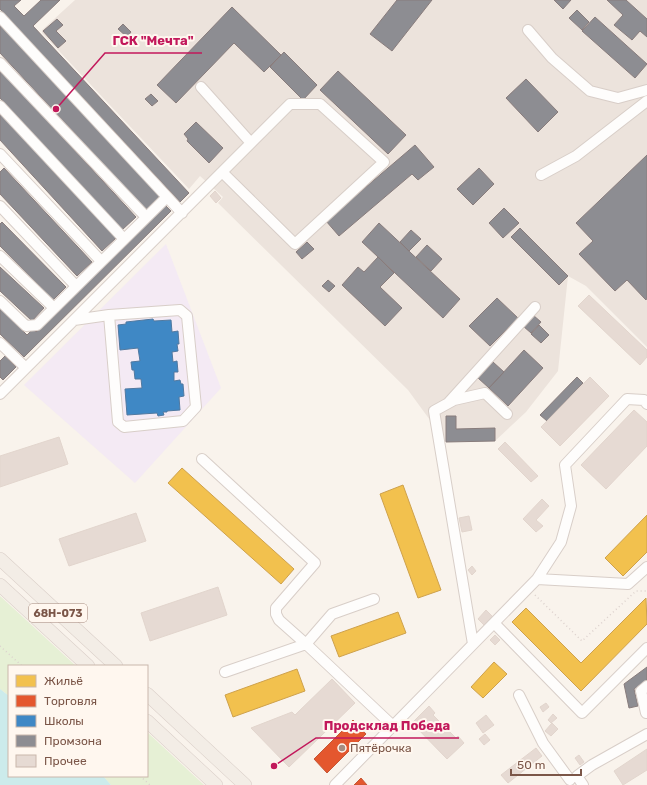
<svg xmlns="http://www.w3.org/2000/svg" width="647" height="785" font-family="Rubik,sans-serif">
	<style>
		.industrial { fill: #ece3dc }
		.education { fill: #f4eaf4 }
		.green { fill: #e6f0d5 }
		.water { fill: #ccebeb }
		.homes { fill: #f2c14e; stroke: #cea14c }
		.shops { fill: #e4572e; stroke: #c45736 }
		.schools { fill: #3f88c5; stroke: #5179a0 }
		.industry { fill: #8d8d92; stroke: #887c7c }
		.building { fill: #e6dad3; stroke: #e2d5cd }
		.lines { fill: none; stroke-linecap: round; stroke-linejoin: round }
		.minor-casing { stroke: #d8cec8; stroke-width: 12 }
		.major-casing { stroke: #dacfc9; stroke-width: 14 }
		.path { stroke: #dcd1cd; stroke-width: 1.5; stroke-dasharray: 1 3; stroke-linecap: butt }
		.minor { stroke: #fefdfc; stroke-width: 10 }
		.major { stroke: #f3ede6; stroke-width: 13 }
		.poi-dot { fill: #a78d81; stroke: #fff7ef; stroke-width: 1.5 }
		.labels { text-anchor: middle; stroke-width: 4; stroke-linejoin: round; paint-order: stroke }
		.shield { fill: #fff7ef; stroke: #a3867a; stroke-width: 1 }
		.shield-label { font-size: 11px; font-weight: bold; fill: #7b5648 }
		.poi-label { font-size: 12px; fill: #7b5648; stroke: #fff7ef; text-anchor: start }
		.leader { fill: none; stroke: #c2185b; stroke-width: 1.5 }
		.callout-dot { fill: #c2185b; stroke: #fff7ef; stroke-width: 1.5 }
		.callout-label { font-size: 13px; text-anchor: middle; font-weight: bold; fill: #c2185b; stroke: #fff7ef; stroke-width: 4; stroke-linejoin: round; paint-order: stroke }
	</style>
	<rect width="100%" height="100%" fill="#f9f3ec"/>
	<!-- industrial -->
	<path class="industrial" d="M75 0H647V347L586 286 568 276 558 371 526 412 495 441 446 442 408 390 218 203 223 197 200 176 189 189 42 33V30Z"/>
	<!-- education -->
	<path class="education" d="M166 244 221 388 135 483 24 385Z"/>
	<!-- green -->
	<path class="green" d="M0 596 76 666H9V696L0 689Z
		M147 732 204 785H111L103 776H147Z"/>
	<!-- water -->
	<path class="water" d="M0 689 9 696V776H103L111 785H0Z"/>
	<!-- homes -->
	<path class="homes" d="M182 468 294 569 281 584 168 483Z
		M403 485 441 590 418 598 380 494Z
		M647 515V552L623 576 605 558Z
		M646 598 647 624 581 691 512 622 526 608 581 663Z
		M398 612 406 633 339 657 331 636Z
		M494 662 507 674 483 698 471 687Z
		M297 669 305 691 233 717 225 695Z"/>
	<!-- shops -->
	<path class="shops" d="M353 720 366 734 327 773 314 759Z
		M361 778 367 785H354Z"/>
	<!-- schools -->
	<path class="schools" d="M153 319 154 321 171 320 172 332 178 331 179 344H177L178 351 172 352 173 362 177 361 178 372H174V381L180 380 181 384H183L184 396 179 397 180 410 167 411V412H163L164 415 158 416 157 413 127 415 125 389 142 388 141 379H135L134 370H132L131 362 140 361 138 348 120 350 118 325 126 324V322Z"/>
	<!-- industry -->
	<path class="industry" d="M0 0H21L14 6 24 16 41 0H60L33 26 189 193 180 202 0 9Z
		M397 0H432L392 51 370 34Z
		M554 0H571L563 9Z
		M607 0H626L647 19V37L640 31 632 40 614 25 623 15Z
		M232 7 281 55 264 72 234 43 176 103 157 85Z
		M577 10 589 22 582 30 569 18Z
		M595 17 647 64 635 78 582 31Z
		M57 19 63 25 56 31 66 41 58 48 43 31Z
		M123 24 131 32 127 37 118 29Z
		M0 25 160 196 146 210 0 53Z
		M284 52 317 85 303 100 270 67Z
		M0 69 136 217 122 230 0 98Z
		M338 71 406 135 388 154 320 90Z
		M526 79 558 112 538 132 506 98Z
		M151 94 158 101 152 106 145 99Z
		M0 112 116 238 102 251 0 140Z
		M196 122 223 148 209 163 187 141 188 139 184 134Z
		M415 145 434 167 418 180 412 174 339 236 326 221Z
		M647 155V298L646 300 627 280 615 291 579 254 593 241 576 223Z
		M4 168 92 262 77 276 0 194V172Z
		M479 168 494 184 473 205 457 189Z
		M165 205 171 211 24 357 0 334V308L27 335 33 329 36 332Z
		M504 208 519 223 503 238 489 223Z
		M2 222 66 287 53 300 0 246V224Z
		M379 223 460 299 443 318 362 242Z
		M520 228 568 276 559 285 511 237Z
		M411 230 421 239 409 251 400 242Z
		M307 242 314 249 302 259 296 252Z
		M427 245 442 259 431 271 416 257Z
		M378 257 394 273 380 287 402 308 385 326 342 285 358 267 364 272Z
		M0 267 44 308 32 321 0 291Z
		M328 280 335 286 329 292 322 286Z
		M497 298 518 318 490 346 469 326Z
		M533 315 541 322 531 333 523 326Z
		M539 325 549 335 541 343 531 334Z
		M524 350 543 368 508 406 489 388Z
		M5 356 16 367 3 380 0 377V361Z
		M493 362 504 372 489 388 478 378Z
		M577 377 583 383 547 421 540 415Z
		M446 416H456V429L495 428V441L446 442Z
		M647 667V680L634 689 638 706 629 708 624 684Z"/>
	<!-- building -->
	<path class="building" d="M215 191 221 198 216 203 210 196Z
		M589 295 647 350V357L640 365 578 306Z
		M590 377 609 396 560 446 541 427Z
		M634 410 647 422V446L606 489 581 465Z
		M59 437 68 464 0 487V456Z
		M505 442 538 476 531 482 498 449Z
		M542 499 549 506 536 520 543 526 536 532 523 519Z
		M136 513 146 541 69 566 59 539Z
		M469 516 472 530 462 532 459 518Z
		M472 566 476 571 472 575 468 570Z
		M218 587 227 615 150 641 141 613Z
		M486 610 493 617 485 626 478 619Z
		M495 635 500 640 495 645 490 640Z
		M332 679 355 703 289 767 251 728 292 712 295 715Z
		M546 703 549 707 543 712 540 707Z
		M429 706 435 713 433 715 456 738 458 736 464 743 447 759 412 723Z
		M553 714 557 718 551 723 548 720Z
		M486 715 494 725 483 733 476 723Z
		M552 723 558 729 551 736 545 731Z
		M485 734 490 740 484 745 479 739Z
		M536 748 542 756 508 783 501 775Z
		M647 749V770L623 785 614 771Z
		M579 755 584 762 580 765 575 758Z"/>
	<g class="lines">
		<defs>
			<path id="minor" d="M0 17 182 213
				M528 30 552 58 590 91 618 98 647 90
				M0 63 146 217
				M201 87 251 143
				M0 106 124 239
				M0 154 101 261
				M541 175 576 156 647 101
				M0 206 76 286
				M0 256 54 308
				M0 301 26 326 37 325 167 197
				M74 320 109 315 180 310 187 316 196 407 183 421 124 427 118 422 109 315
				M0 343 26 368
				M0 394 290 104H320L384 162 295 244 222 172
				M449 402 535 307
				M202 459 315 563 276 608V614L279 620 306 644 225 672
				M537 579 628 584 647 567
				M374 599 332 614 306 644 393 726
				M494 623 582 713 647 648
				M473 644 434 411 454 400 485 393 507 414
				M519 695 543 743 570 780
				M646 713 641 691 647 686
				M335 785 537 579 561 542 571 506 565 465 627 399 644 400 647 404
				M583 785 577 776 592 765 647 734"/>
			<path id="major" d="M0 559 116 666
				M0 585 88 666
				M147 694 245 785
				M147 721 216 785"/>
		</defs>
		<!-- minor casing -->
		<use href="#minor" class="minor-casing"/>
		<!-- major casing -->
		<use href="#major" class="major-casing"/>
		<!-- path -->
		<path class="path" d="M535 595 582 641 636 591H647
			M0 646 22 666
			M140 776 150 785"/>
		<!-- minor -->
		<use href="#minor" class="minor"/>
		<!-- major -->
		<use href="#major" class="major"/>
	</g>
	<!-- markers -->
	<circle class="poi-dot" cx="342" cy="748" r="4"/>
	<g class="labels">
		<!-- shield labels -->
		<rect class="shield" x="29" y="604" width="58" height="18" rx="3"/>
		<g class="shield-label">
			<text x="58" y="617">68Н-073</text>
		</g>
		<!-- poi labels -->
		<g class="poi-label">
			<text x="350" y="752">Пятёрочка</text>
		</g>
	</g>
	<!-- callouts -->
	<path class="leader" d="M56 109L105 53H202M274 766L316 738H459"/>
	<g class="callout-dot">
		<circle cx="56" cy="109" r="4"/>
		<circle cx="274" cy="766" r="4"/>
	</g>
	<g class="callout-label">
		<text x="153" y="45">ГСК "Мечта"</text>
		<text x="387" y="730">Продсклад Победа</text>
	</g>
	<!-- legend -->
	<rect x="8" y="665" width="140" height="112" fill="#fff7ef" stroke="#cab7ac"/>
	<rect x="16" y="675" width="20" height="12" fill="#f2c14e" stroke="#cab7ac"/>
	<text x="44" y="685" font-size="12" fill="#7b5648">Жильё</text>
	<rect x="16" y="695" width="20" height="12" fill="#e4572e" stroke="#cab7ac"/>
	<text x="44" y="705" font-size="12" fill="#7b5648">Торговля</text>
	<rect x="16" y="715" width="20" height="12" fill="#3f88c5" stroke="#cab7ac"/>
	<text x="44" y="725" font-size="12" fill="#7b5648">Школы</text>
	<rect x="16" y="735" width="20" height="12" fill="#8d8d92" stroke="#cab7ac"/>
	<text x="44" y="745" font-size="12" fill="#7b5648">Промзона</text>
	<rect x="16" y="755" width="20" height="12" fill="#e6dad3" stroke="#cab7ac"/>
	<text x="44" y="765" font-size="12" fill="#7b5648">Прочее</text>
	<!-- scale -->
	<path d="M511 769v6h70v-6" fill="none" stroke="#7b5648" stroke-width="2"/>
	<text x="517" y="769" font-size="12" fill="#7b5648" stroke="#fff7ef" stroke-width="3" paint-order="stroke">50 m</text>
</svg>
